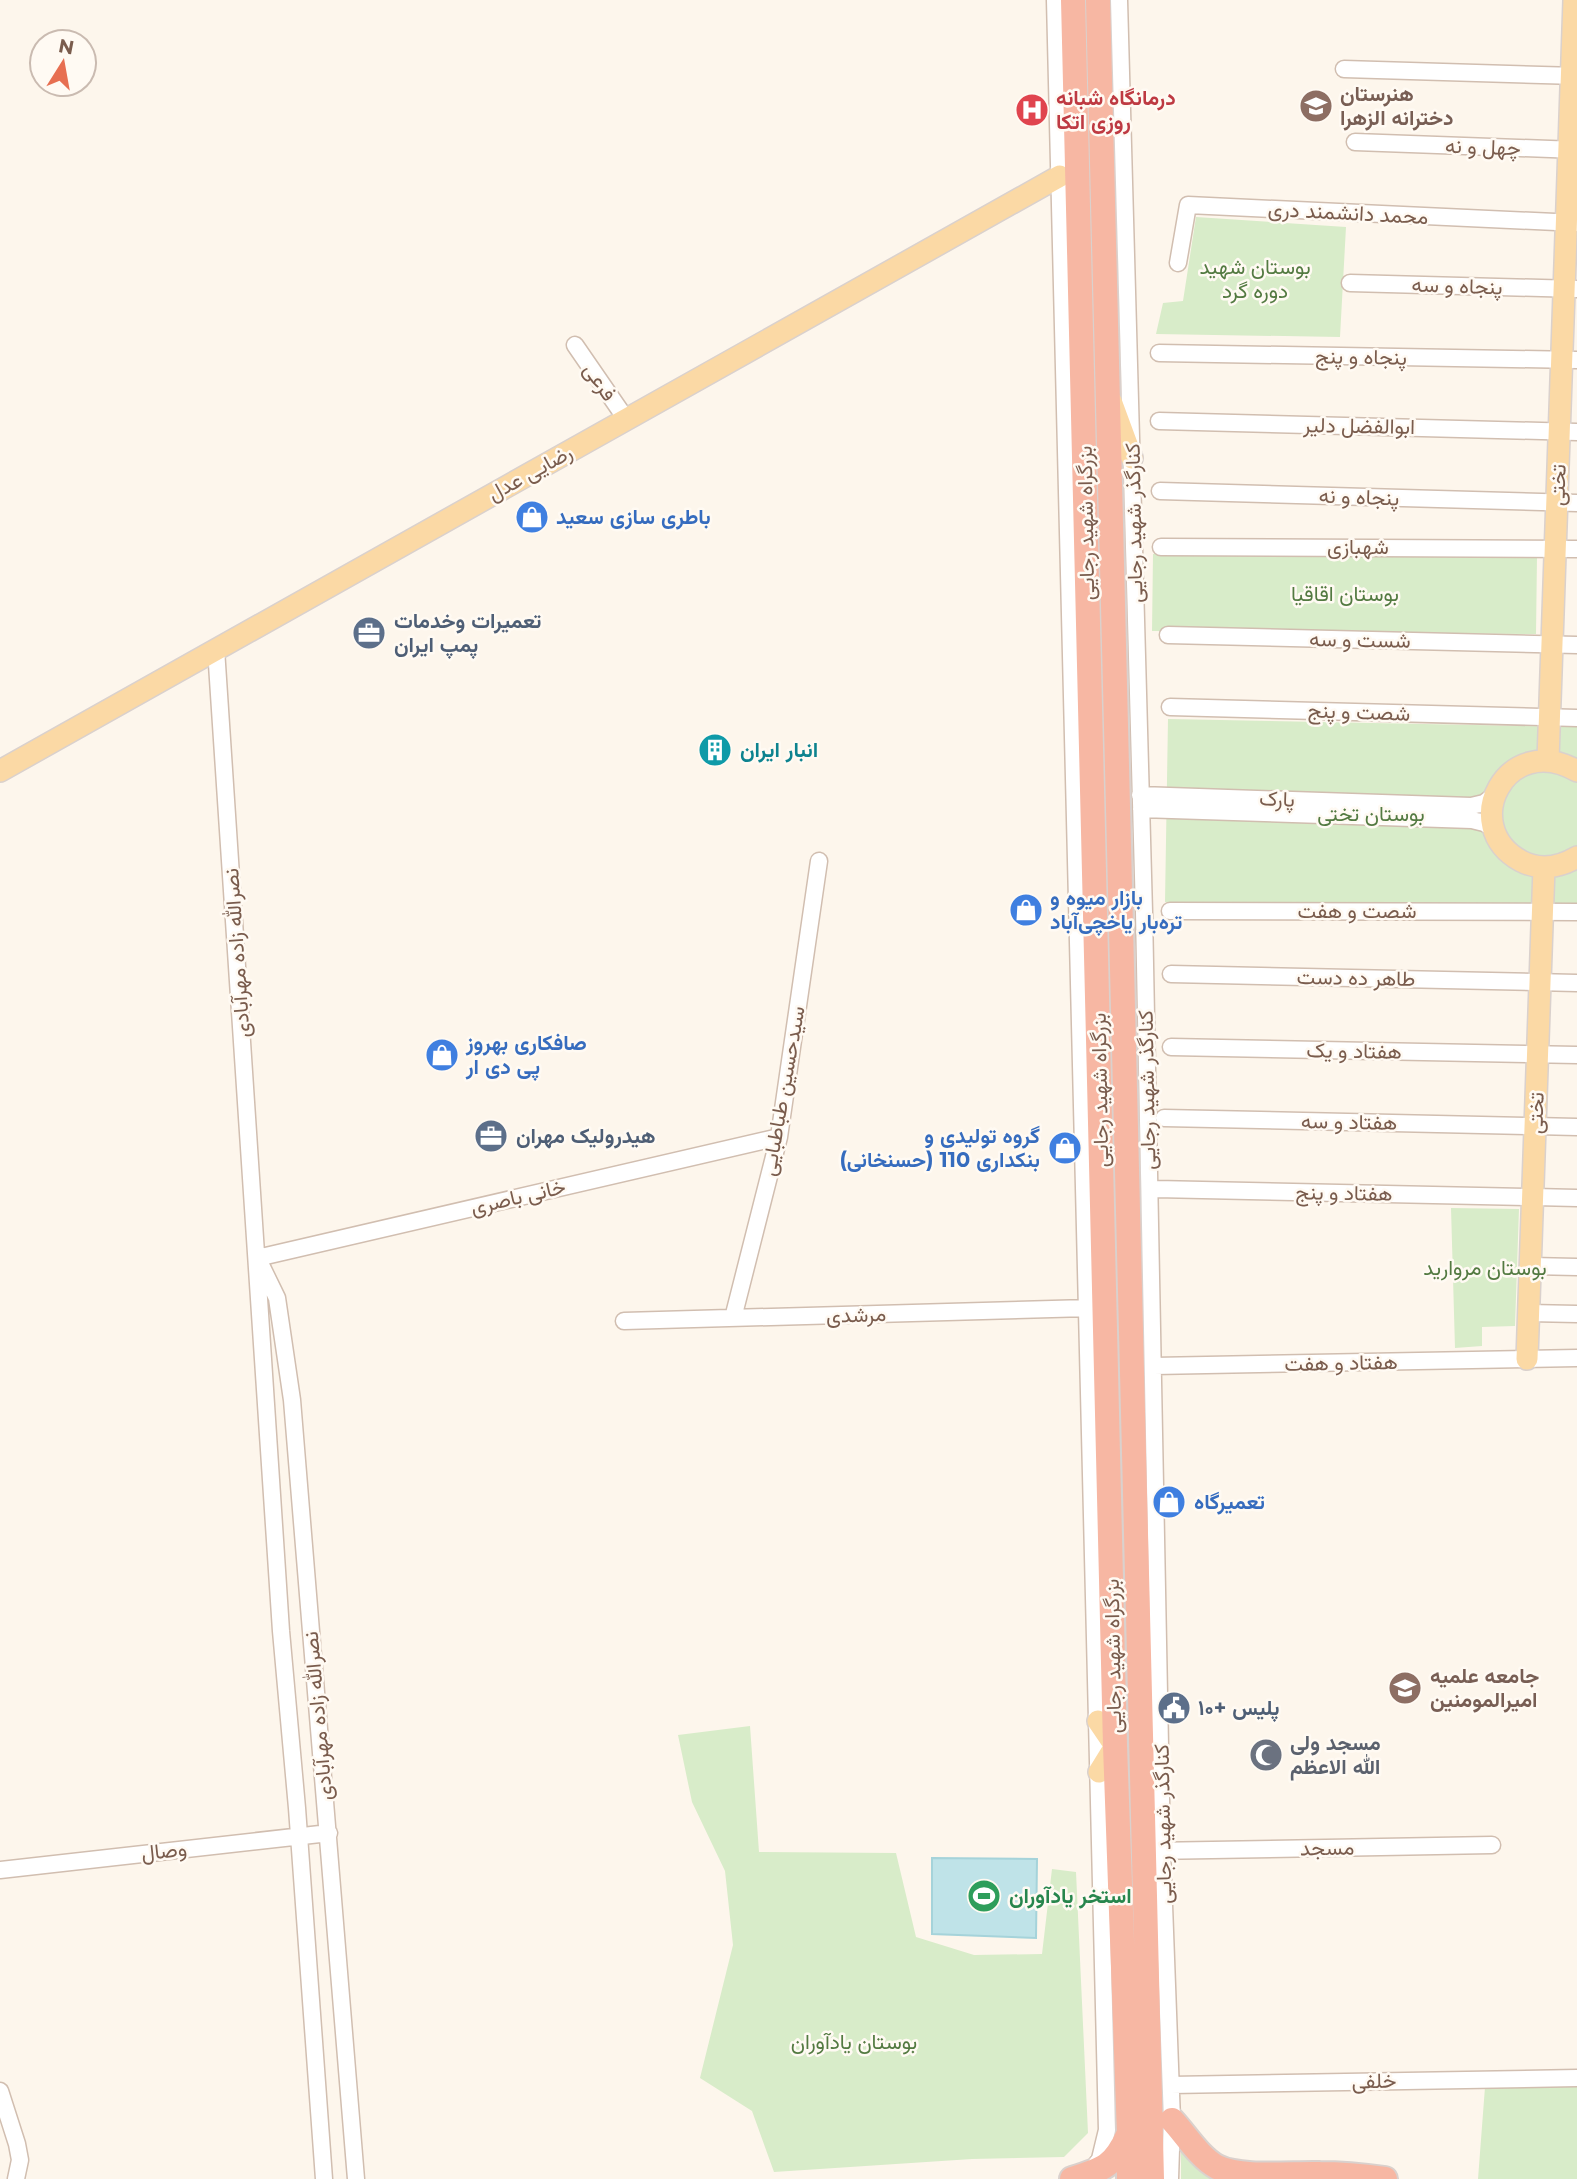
<svg xmlns="http://www.w3.org/2000/svg" width="1577" height="2179" font-family="Montserrat,Vazirmatn,sans-serif">
	<style>
		.green { fill: #d8ecc9 }
		.water { fill: #bfe3e8; stroke: #a5d3da; stroke-width: 2 }
		.lines { fill: none; stroke-linecap: round; stroke-linejoin: round }
		.minor-casing { stroke: #d1beb0; stroke-width: 19 }
		.major-casing { stroke: #dad1cd; stroke-width: 24 }
		.highway-casing { stroke: #dad1cd; stroke-width: 28 }
		.minor { stroke: #fff; stroke-width: 16 }
		.major { stroke: #fbd9a5; stroke-width: 21 }
		.highway { stroke: #f7b7a3; stroke-width: 24 }
		.labels { text-anchor: middle; stroke-width: 5; stroke-linejoin: round; paint-order: stroke }
		.education-label { font-size: 21px; font-weight: bold; fill: #785e54; stroke: #fffaf3; text-anchor: start }
		.health-label { font-size: 21px; font-weight: bold; fill: #be3a42; stroke: #fffaf3; text-anchor: start }
		.street-label { font-size: 21px; fill: #7a5c4d; stroke: #fffaf3 }
		.park-label { font-size: 21px; fill: #537a41; stroke: #fffaf3 }
		.shop-label { font-size: 21px; font-weight: bold; fill: #366cbe; stroke: #fffaf3; text-anchor: start }
		.service-label { font-size: 21px; font-weight: bold; fill: #4e5e75; stroke: #fffaf3; text-anchor: start }
		.culture-label { font-size: 21px; font-weight: bold; fill: #0d838f; stroke: #fffaf3; text-anchor: start }
		.worship-label { font-size: 21px; font-weight: bold; fill: #5b616d; stroke: #fffaf3; text-anchor: start }
		.leisure-label { font-size: 21px; font-weight: bold; fill: #27864d; stroke: #fffaf3; text-anchor: start }
	</style>
	<rect width="100%" height="100%" fill="#fdf6ec"/>
	<!-- green -->
	<path class="green" d="M1196 217 1346 227 1340 337 1156 334 1163 303 1183 301Z
		M1153 554 1537 557 1536 634 1152 631Z
		M1168 719 1577 727V909L1165 902Z
		M1451 1208 1519 1209 1515 1326 1482 1327V1346L1455 1348Z
		M750 1726 759 1852 896 1853 916 1937 974 1955 1042 1954 1052 1869 1076 1872 1088 2133 1064 2157 972 2159 774 2172 752 2111 700 2078 733 1945 725 1871 692 1802 678 1735Z
		M1485 2087H1577V2179H1478Z
		M1181 2145 1227 2179H1181Z"/>
	<!-- water -->
	<path class="water" d="M932 1858 1037 1859 1036 1938 932 1934Z"/>
	<g class="lines">
		<defs>
			<path id="minor" d="M1055 0 1107 2130 1100 2159 1092 2170
				M1119 0 1144 912 1162 1851 1172 2120 1170 2179
				M1344 69 1577 76
				M1355 142 1577 150
				M1178 263 1188 205 1577 223
				M1350 283 1577 289
				M575 345 626 419
				M1159 353 1577 360
				M1159 421 1577 432
				M1160 491 1577 503
				M1161 547 1577 549
				M1168 635 1577 645
				M216 649 281 1631 297 1808 324 2179
				M1170 707 1577 718
				M1140 795 1471 806 1484 803 1495 795
				M1141 809 1472 820 1484 823 1493 828
				M1170 911 1577 912
				M1171 974 1577 983
				M1171 1047 1577 1055
				M1164 1118 1577 1127
				M1156 1189 1577 1198
				M257 1258 779 1137
				M260 1263 277 1298 292 1400 356 2179
				M1531 1266 1577 1267
				M1529 1313 1577 1314
				M733 1318 779 1137 819 861
				M624 1321 1088 1308
				M1154 1366 1577 1358
				M1152 1851 1492 1845
				M0 1870 329 1833
				M1171 2085 1577 2078
				M0 2091 17 2144 20 2160 16 2179"/>
			<path id="major" d="M1111 401 1132 458
				M1548 760 1574 0
				M0 771 1060 176
				M1577 771C1507 730 1457 826 1521 861 1540 871 1560 867 1577 857
				M1527 1359 1544 867
				M1098 1721 1115 1746 1099 1772"/>
			<path id="highway" d="M1073 0 1115 1746 1129 2134V2179
				M1098 0 1152 2179
				M1172 2120C1186 2135 1199 2157 1217 2167 1240 2179 1293 2173 1320 2174 1342 2174 1363 2176 1385 2179
				M1072 2179C1104 2169 1114 2166 1128 2135"/>
		</defs>
		<!-- minor casing -->
		<use href="#minor" class="minor-casing"/>
		<!-- major casing -->
		<use href="#major" class="major-casing"/>
		<!-- highway casing -->
		<use href="#highway" class="highway-casing"/>
		<!-- minor -->
		<use href="#minor" class="minor"/>
		<!-- major -->
		<use href="#major" class="major"/>
		<!-- highway -->
		<use href="#highway" class="highway"/>
	</g>
	<!-- icons -->
	<defs>
		<symbol id="school-disc" viewBox="-11 -11 22 22"><circle r="9.5" fill="#8d6e63" stroke="#fffaf3"/><path d="M0-5L7-2L0 1L-7-2ZM-4 1L0 2.5L4 1V4Q0 6-4 4Z" fill="#fff"/></symbol>
		<symbol id="hospital-disc" viewBox="-11 -11 22 22"><circle r="9.5" fill="#e0444e" stroke="#fffaf3"/><path d="M-5-5h3v3.5h4V-5h3V5h-3V1.5h-4V5h-3Z" fill="#fff"/></symbol>
		<symbol id="shop-disc" viewBox="-11 -11 22 22"><circle r="9.5" fill="#3f7fe0" stroke="#fffaf3"/><path d="M-5-2.5h2.3a2.7 3.5 0 0 1 5.4 0H5L5.5 6h-11ZM-1.5-2.5h3a1.5 2.3 0 0 0-3 0Z" fill="#fff"/></symbol>
		<symbol id="office-disc" viewBox="-11 -11 22 22"><circle r="9.5" fill="#5c6f8a" stroke="#fffaf3"/><path d="M-6-3h4V-5.5h4V-3h4V5H-6ZM-1-4.5V-3h2v-1.5ZM-6 0V1H6V0Z" fill="#fff"/></symbol>
		<symbol id="building-disc" viewBox="-11 -11 22 22"><circle r="9.5" fill="#0f9aa8" stroke="#fffaf3"/><path d="M-4-6H4V6H1V3H-1V6H-4ZM-2.5-4.3h1.7v1.8h-1.7ZM.8-4.3h1.7v1.8H.8ZM-2.5-1h1.7V.8h-1.7ZM.8-1h1.7V.8H.8Z" fill="#fff"/></symbol>
		<symbol id="university-disc" viewBox="-11 -11 22 22"><circle r="9.5" fill="#8d6e63" stroke="#fffaf3"/><path d="M0-5L7-2L0 1L-7-2ZM-4 1L0 2.5L4 1V4Q0 6-4 4Z" fill="#fff"/></symbol>
		<symbol id="civic-disc" viewBox="-11 -11 22 22"><circle r="9.5" fill="#5c6f8a" stroke="#fffaf3"/><path d="M-.6-6.5H3V-4.5H.6V-3L4-1V1h2V6H-6V1h2V-1L-.6-3ZM-1.2 2.5V6h2.4V2.5Z" fill="#fff"/></symbol>
		<symbol id="mosque-disc" viewBox="-11 -11 22 22"><circle r="9.5" fill="#6b7280" stroke="#fffaf3"/><path d="M3.5-4.9A6 6 0 1 0 3.5 4.9A5 5 0 1 1 3.5-4.9Z" fill="#fff"/></symbol>
		<symbol id="stadium-disc" viewBox="-11 -11 22 22"><circle r="9.5" fill="#2e9e5b" stroke="#fffaf3"/><path d="M0-5a6.5 5 0 1 0 0 10a6.5 5 0 1 0 0-10ZM-3.5-1.8h7v3.6h-7Z" fill="#fff"/></symbol>
	</defs>
	<g fill-rule="evenodd">
		<use href="#school-disc" x="1297" y="87" width="38" height="38"/>
		<use href="#hospital-disc" x="1013" y="91" width="38" height="38"/>
		<use href="#shop-disc" x="513" y="498" width="38" height="38"/>
		<use href="#office-disc" x="350" y="614" width="38" height="38"/>
		<use href="#building-disc" x="696" y="731" width="38" height="38"/>
		<use href="#shop-disc" x="1007" y="891" width="38" height="38"/>
		<use href="#shop-disc" x="423" y="1036" width="38" height="38"/>
		<use href="#office-disc" x="472" y="1117" width="38" height="38"/>
		<use href="#shop-disc" x="1046" y="1129" width="38" height="38"/>
		<use href="#shop-disc" x="1150" y="1483" width="38" height="38"/>
		<use href="#university-disc" x="1386" y="1669" width="38" height="38"/>
		<use href="#civic-disc" x="1155" y="1689" width="38" height="38"/>
		<use href="#mosque-disc" x="1247" y="1736" width="38" height="38"/>
		<use href="#stadium-disc" x="965" y="1877" width="38" height="38"/>
	</g>
	<g class="labels">
		<!-- education labels -->
		<g class="education-label">
			<text x="1340" y="101">هنرستان<tspan x="1340" dy="24">دخترانه الزهرا</tspan></text>
			<text x="1430" y="1683">جامعه علمیه<tspan x="1430" dy="24">امیرالمومنین</tspan></text>
		</g>
		<!-- health labels -->
		<g class="health-label">
			<text x="1056" y="105">درمانگاه شبانه<tspan x="1056" dy="24">روزی اتکا</tspan></text>
		</g>
		<!-- street labels -->
		<g class="street-label">
			<text transform="translate(1483 147) rotate(2)" y="7">چهل و نه</text>
			<text transform="translate(1348 213) rotate(3)" y="7">محمد دانشمند دری</text>
			<text transform="translate(1457 286) rotate(2)" y="7">پنجاه و سه</text>
			<text transform="translate(1361 357) rotate(1)" y="7">پنجاه و پنج</text>
			<text transform="translate(600 382) rotate(56)" y="7">فرعی</text>
			<text transform="translate(1359 426) rotate(1)" y="7">ابوالفضل دلیر</text>
			<text transform="translate(530 473) rotate(-29)" y="7">رضایی عدل</text>
			<text transform="translate(1558 485) rotate(-88)" y="7">تختی</text>
			<text transform="translate(1359 497) rotate(2)" y="7">پنجاه و نه</text>
			<text transform="translate(1086 523) rotate(-91)" y="7">بزرگراه شهید رجایی</text>
			<text transform="translate(1134 523) rotate(-91)" y="7">کنارگذر شهید رجایی</text>
			<text x="1358" y="554">شهبازی</text>
			<text transform="translate(1360 640) rotate(1)" y="7">شست و سه</text>
			<text transform="translate(1359 712) rotate(2)" y="7">شصت و پنج</text>
			<text transform="translate(1277 799) rotate(2)" y="7">پارک</text>
			<text x="1357" y="918">شصت و هفت</text>
			<text transform="translate(237 953) rotate(-94)" y="7">نصرالله زاده مهرآبادی</text>
			<text transform="translate(1356 978) rotate(1)" y="7">طاهر ده دست</text>
			<text transform="translate(1354 1051) rotate(1)" y="7">هفتاد و یک</text>
			<text transform="translate(1100 1090) rotate(-91)" y="7">بزرگراه شهید رجایی</text>
			<text transform="translate(1147 1090) rotate(-91)" y="7">کنارگذر شهید رجایی</text>
			<text transform="translate(783 1091) rotate(-80)" y="7">سیدحسین طباطبایی</text>
			<text transform="translate(1536 1113) rotate(-88)" y="7">تختی</text>
			<text transform="translate(1349 1122) rotate(1)" y="7">هفتاد و سه</text>
			<text transform="translate(1344 1193) rotate(1)" y="7">هفتاد و پنج</text>
			<text transform="translate(518 1197) rotate(-13)" y="7">خانی باصری</text>
			<text transform="translate(856 1315) rotate(-2)" y="7">مرشدی</text>
			<text transform="translate(1341 1363) rotate(-1)" y="7">هفتاد و هفت</text>
			<text transform="translate(1113 1656) rotate(-91)" y="7">بزرگراه شهید رجایی</text>
			<text transform="translate(318 1716) rotate(-95)" y="7">نصرالله زاده مهرآبادی</text>
			<text transform="translate(1163 1824) rotate(-91)" y="7">کنارگذر شهید رجایی</text>
			<text transform="translate(1327 1848) rotate(-1)" y="7">مسجد</text>
			<text transform="translate(164 1851) rotate(-6)" y="7">وصال</text>
			<text transform="translate(1374 2081) rotate(-1)" y="7">خلفی</text>
		</g>
		<!-- park labels -->
		<g class="park-label">
			<text x="1255" y="274">بوستان شهید<tspan x="1255" dy="24">دوره گرد</tspan></text>
			<text x="1345" y="601">بوستان اقاقیا</text>
			<text x="1371" y="821">بوستان تختی</text>
			<text x="1485" y="1275">بوستان مروارید</text>
			<text x="854" y="2049">بوستان یادآوران</text>
		</g>
		<!-- shop labels -->
		<g class="shop-label">
			<text x="556" y="524">باطری سازی سعید</text>
			<text x="1050" y="905">بازار میوه و<tspan x="1050" dy="24">تره‌بار یاخچی‌آباد</tspan></text>
			<text x="466" y="1050">صافکاری بهروز<tspan x="466" dy="24">پی دی ار</tspan></text>
			<text x="1040" y="1143" text-anchor="end">گروه تولیدی و<tspan x="1040" dy="24">بنکداری 110 (حسنخانی)</tspan></text>
			<text x="1194" y="1509">تعمیرگاه</text>
		</g>
		<!-- service labels -->
		<g class="service-label">
			<text x="394" y="628">تعمیرات وخدمات<tspan x="394" dy="24">پمپ ایران</tspan></text>
			<text x="516" y="1143">هیدرولیک مهران</text>
			<text x="1198" y="1715">پلیس +۱۰</text>
		</g>
		<!-- culture labels -->
		<g class="culture-label">
			<text x="740" y="757">انبار ایران</text>
		</g>
		<!-- worship labels -->
		<g class="worship-label">
			<text x="1290" y="1750">مسجد ولی<tspan x="1290" dy="24">الله الاعظم</tspan></text>
		</g>
		<!-- leisure labels -->
		<g class="leisure-label">
			<text x="1009" y="1903">استخر یادآوران</text>
		</g>
	</g>
	<!-- north arrow -->
	<g transform="translate(63 63) rotate(11)"><circle r="33" fill="#fffaf3" stroke="#cabbb1" stroke-width="2"/>
	<path d="M0-5L12 26L0 18L-12 26Z" fill="#e76f51"/>
	<text y="-10" font-size="19" font-weight="bold" text-anchor="middle" fill="#7a5c4d">N</text>
	</g>
</svg>
